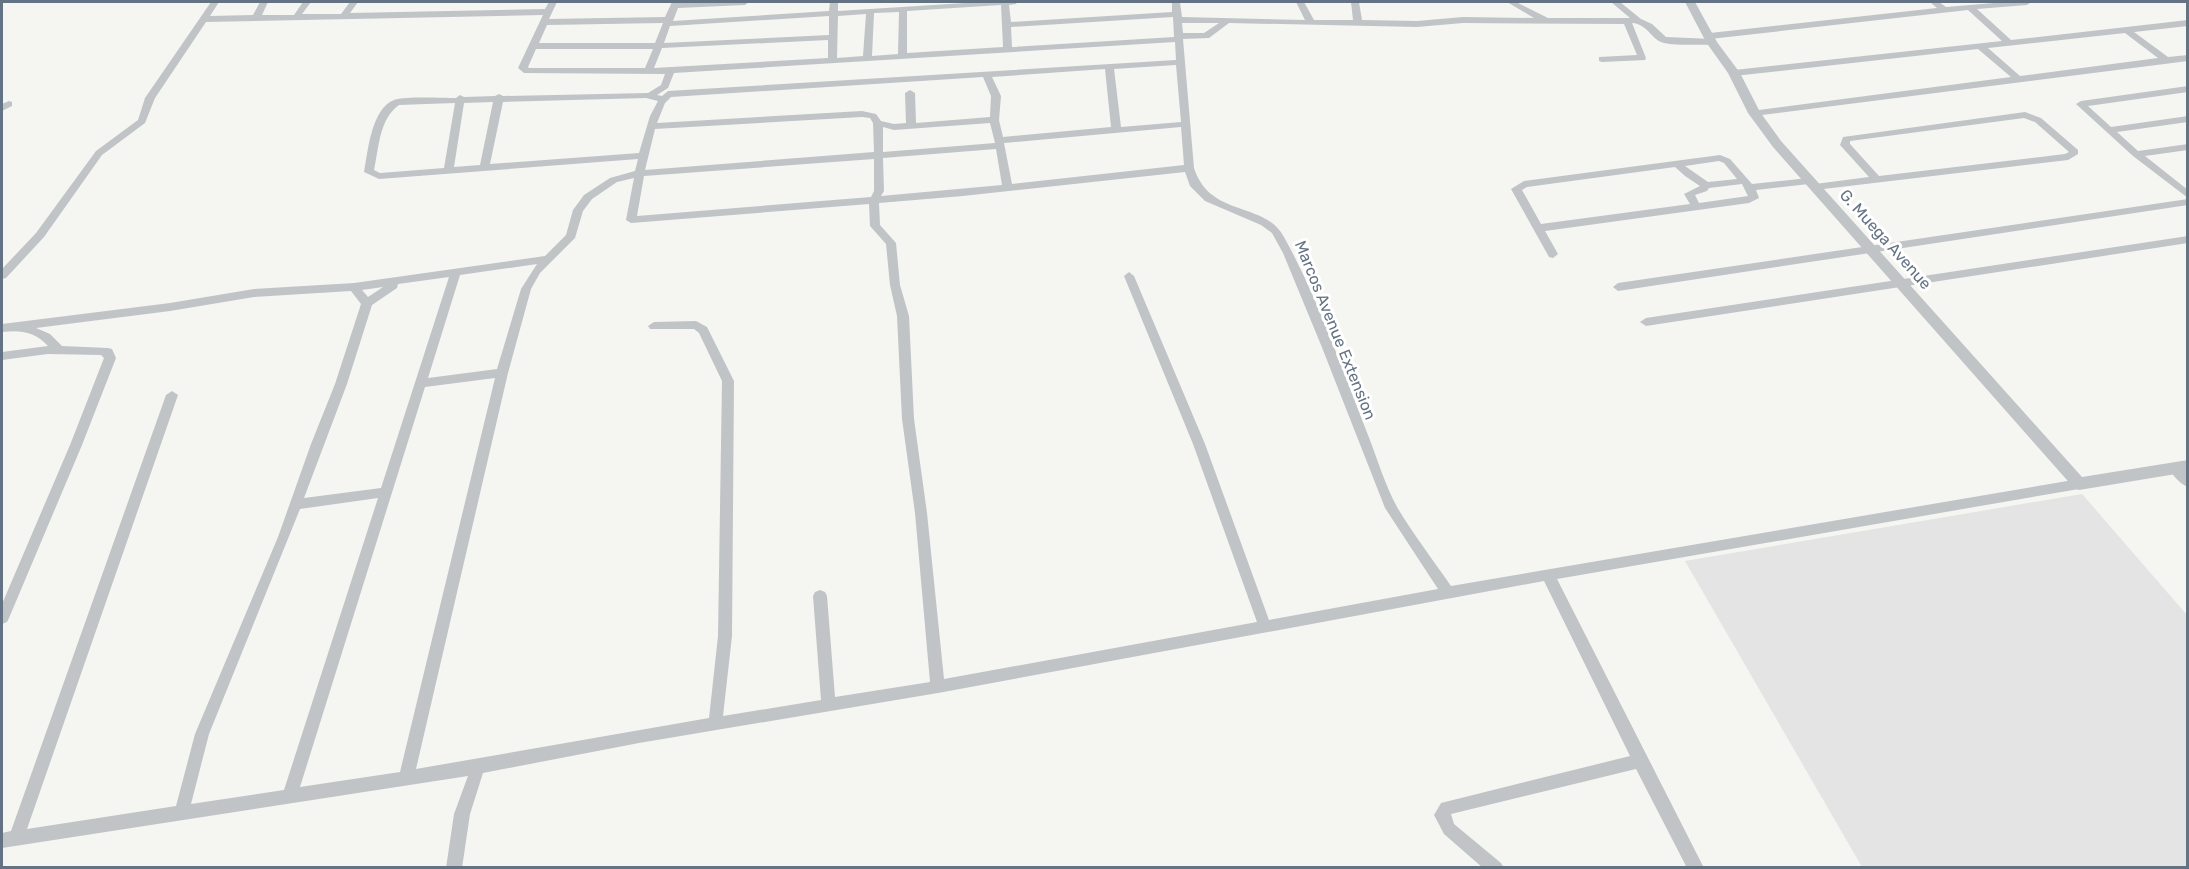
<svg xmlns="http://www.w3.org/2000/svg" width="2189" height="869" font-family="Rubik,sans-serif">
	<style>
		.built { fill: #e3e4e3 }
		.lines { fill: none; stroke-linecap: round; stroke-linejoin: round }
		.minor { fill: #c0c4c7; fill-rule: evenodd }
		.tertiary { fill: #c0c4c7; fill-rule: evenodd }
		.labels { text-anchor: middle; stroke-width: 6; stroke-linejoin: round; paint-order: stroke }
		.street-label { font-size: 16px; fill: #647383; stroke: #fff }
	</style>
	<rect width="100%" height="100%" fill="#f5f5f2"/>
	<!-- built -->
	<path class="built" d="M2082 494 2187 615V867H1862L1685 561Z"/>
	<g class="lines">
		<!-- minor -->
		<path class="minor" d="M211 2H219L210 16 253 15 260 2H268L262 15H294L303 2H311L302 14H341L350 2H358L350 13 545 9 549 2H557L549 19 665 17 672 2H680V3L749 2 745 5 678 8 673 21 829 11 830 2H838V11L981 2H1017L1016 4 1009 5 1011 22 1172 12V2H1180L1182 17 1305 20 1296 2H1304L1314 20H1353L1351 2H1359L1362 20 1417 21 1463 17 1534 18 1507 2H1516L1548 18H1630L1611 2H1620L1641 19 1652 24 1666 37 1712 39 1716 42 1712 45C1697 44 1679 46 1664 43 1651 40 1648 24 1632 23L1646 58 1645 60 1602 62 1599 61V57L1637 55 1624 24 1463 23 1417 27 1229 23 1209 38 1183 39 1194 168C1210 218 1265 201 1284 237 1318 298 1342 369 1368 435 1377 458 1385 485 1397 507 1413 534 1433 560 1451 586L2079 479 2083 480 2085 484 2083 488 2079 489 1557 579 1704 868H1687L1636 769 1451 814 1454 824 1501 863 1504 868H1483L1444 834 1434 815 1441 803 1630 756 1544 581 938 693 639 743 483 773 470 814 462 868H446L454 814 468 776 2 848V833L11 831 166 395 172 391 178 395 27 829 176 806 195 734 278 537 311 444 335 384 361 304 351 291 254 297 170 311 36 328 50 334 62 346 108 348 112 349 116 358 82 445 9 618 7 622 2 624V604L70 445 104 358 101 355 48 354 2 360V352L48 346C34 331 20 330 2 332V324L170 303 254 289 354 283 545 256 566 235 573 210 584 195 610 178 635 171 638 159 379 179 364 172C368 152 371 109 394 100 405 96 442 98 456 98L460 95 464 97 495 96 499 94 503 96 648 93 661 85 665 74 524 73 518 68 543 15 206 22 155 98 145 123 102 155 44 237 6 278 2 279V269L36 233 96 151 138 120 145 98ZM1001 5 1003 47 907 53V11ZM899 12 898 54 872 56 874 13ZM866 14 863 56 837 58 838 16ZM829 16V35L664 43 670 26ZM1173 17 1174 37 1012 47 1011 27ZM663 23 655 43H539L547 25ZM1182 23H1219L1204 33H1183ZM828 40V58L654 68 662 48ZM1175 42 1176 60 668 91 662 96 657 95 668 88 674 73ZM536 49H653L645 68H529L528 67ZM1176 65 1181 122 1121 127 1114 69ZM1105 69 1111 127 1003 137 999 120 1001 96 992 77ZM983 77 991 96 990 117 916 123 915 93 910 90 905 93 906 123 894 124 881 121 876 114 862 111 657 123 665 103 671 97ZM646 98 658 101 650 116 639 153 490 164 503 102ZM493 102 480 165 454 167 464 103ZM455 103 444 168 380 173 374 170C379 148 379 119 399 105ZM862 117 870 118 873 123 874 152 645 170 655 129ZM990 123 995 143 883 152V127L894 130ZM1181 127 1184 165 1012 184 1004 143ZM996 149 1002 185 881 196 884 191 883 158ZM874 159V191L871 197 637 216 644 176ZM1185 172 1190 186 1205 201 1261 225 1272 233 1283 253 1321 345 1385 508 1438 589 1269 620 1205 444 1134 276 1129 272 1124 276 1193 444 1257 622 944 679 927 513 914 419 909 316 900 285 896 243 880 225 879 203 963 196ZM634 178 626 220 631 223 869 204 870 226 886 244 890 285 897 316 902 419 915 513 930 682 835 697 827 596 825 592 820 590 815 592 813 596 821 700 723 716 732 636 734 381 707 327 696 321 654 322 648 326 650 329H694L699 333 722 381 718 636 709 718 416 769 508 373 531 289 540 273 575 238 583 211 592 199 617 182ZM537 264 521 289 497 369 428 378 460 275ZM449 277 381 488 304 498 347 384 372 305 397 288 398 284ZM383 287 368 297 362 290ZM495 378 400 772 300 787 425 387ZM378 498 284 790 191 804 209 734 300 509Z
			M1930 2H1939L1946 7 2006 2H2031L2027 5 1977 9 2011 40 2188 20V26L2134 32 2168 57 2188 55V61L1754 116 1749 113 1751 111 2011 77 1978 49 1734 76 1729 73 1734 70 2002 41 1968 10 1710 39 1706 36 1710 33 1937 8ZM2125 33 2158 58 2020 76 1988 48Z
			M2188 86V92L2088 106 2111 127 2188 116V122L2117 132 2138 151 2188 144V150L2145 156 2188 190V198L2133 156 2076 104 2081 101Z
			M9 101 12 102V106L2 111V104Z
			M2025 112 2041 118 2078 150V154L2068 160 1815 190 1810 187 1815 184 1869 177 1840 145 1843 137ZM2024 118 2035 122 2069 152 2065 154 1879 176 1850 144V141Z
			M1720 155 1730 159 1752 184 1809 178 1814 181 1809 184 1756 190 1759 198 1749 203 1545 231 1558 254 1553 258 1549 257 1511 189 1524 181ZM1719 161 1724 163 1737 179 1708 182 1685 166ZM1675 167 1685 176 1700 186 1684 194 1690 204 1541 224 1522 190 1527 187ZM1742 184 1748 196 1699 203 1695 195 1707 191 1709 188Z
			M2188 199V205L1618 291 1613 287 1618 283Z
			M2188 236V243L1646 326 1640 322 1646 318Z
			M2175 463 2179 465 2188 473V487C2180 484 2172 475 2169 468L2171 465Z"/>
		<!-- tertiary -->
		<path class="tertiary" d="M1685 2H1695L1717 42 1740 73 1760 112 1781 141 2082 477 2188 460V472L2079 490 2074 488 1773 147 1748 113 1728 73 1706 42Z"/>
	</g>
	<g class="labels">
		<!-- street labels -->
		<g class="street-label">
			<text transform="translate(1886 239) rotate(48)" y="6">G. Muega Avenue</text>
			<text transform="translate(1336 330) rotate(68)" y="6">Marcos Avenue Extension</text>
		</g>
	</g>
	<!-- border -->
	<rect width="2189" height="869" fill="none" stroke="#647383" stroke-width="6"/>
</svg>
